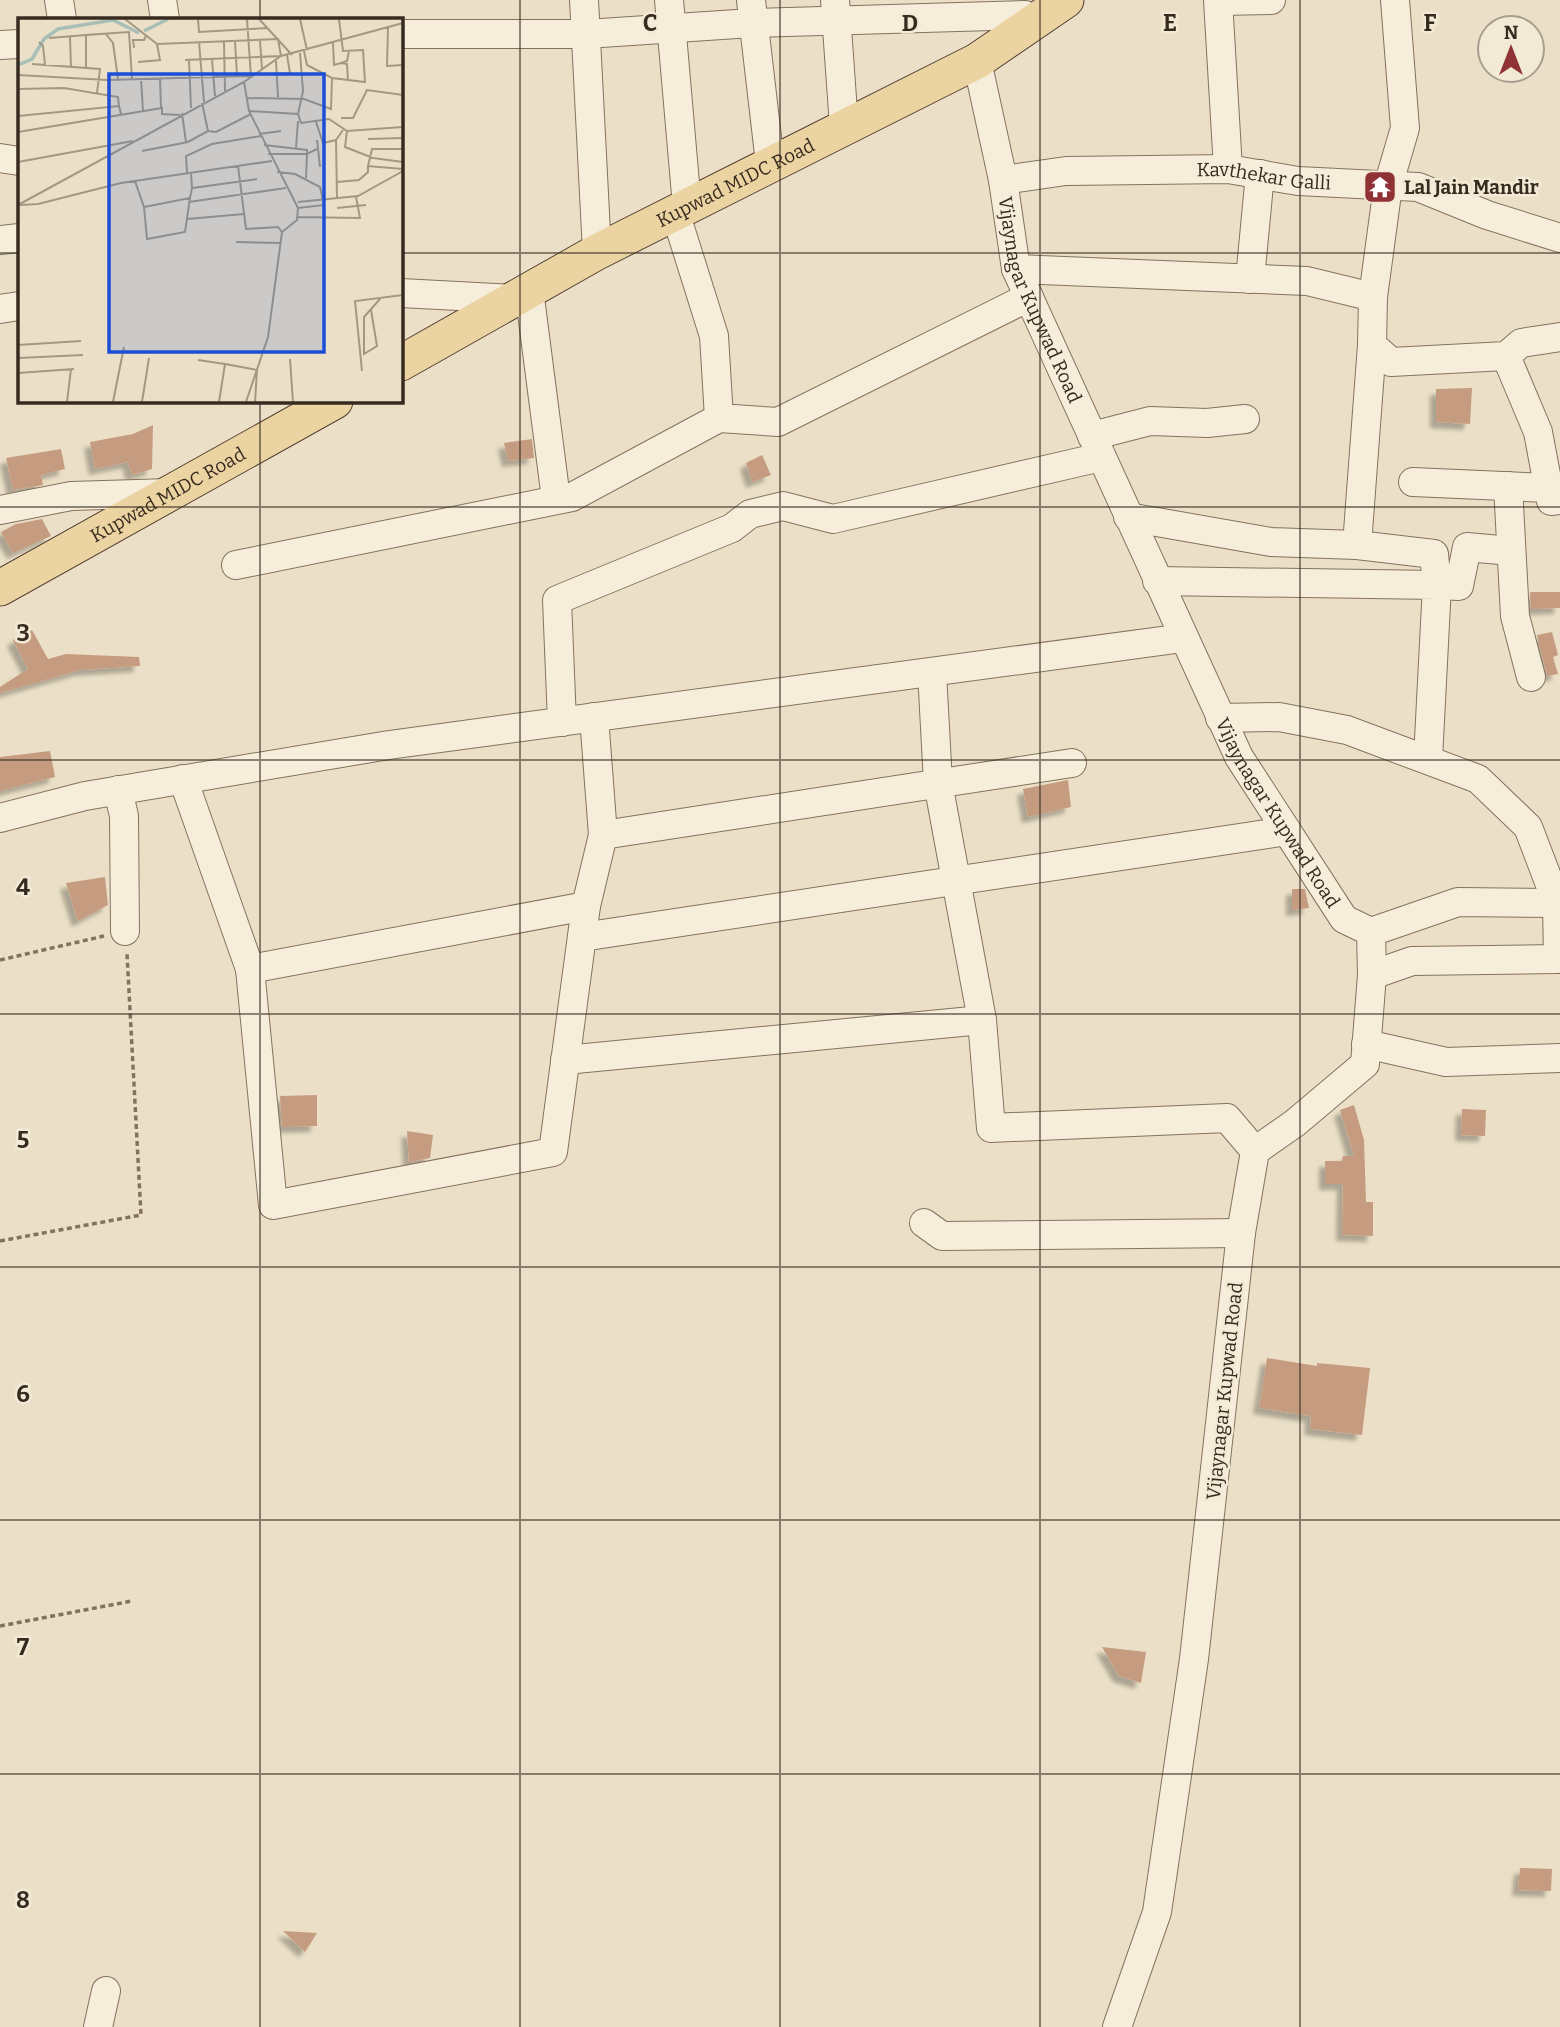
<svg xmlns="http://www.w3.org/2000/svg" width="1560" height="2027" font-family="Bitter,serif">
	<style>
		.building { fill: #c69c80; filter: url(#shadow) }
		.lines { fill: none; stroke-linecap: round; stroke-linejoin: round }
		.minor-casing { stroke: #85725e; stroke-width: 30 }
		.major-casing { stroke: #544132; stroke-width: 37 }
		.path { stroke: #85725e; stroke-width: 3.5; stroke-dasharray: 5 3.5; stroke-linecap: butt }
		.minor { stroke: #f6edda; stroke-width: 28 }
		.major { stroke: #ebd3a2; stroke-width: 35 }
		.grid { fill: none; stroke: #372b20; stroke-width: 2; stroke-opacity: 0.55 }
		.labels { text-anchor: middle; stroke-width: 5; stroke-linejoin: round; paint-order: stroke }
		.street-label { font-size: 19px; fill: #372b20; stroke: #f3ead6 }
		.poi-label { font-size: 19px; font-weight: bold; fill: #372b20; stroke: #f3ead6; text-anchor: start }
		.inset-river { fill: none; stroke: #a8bfb8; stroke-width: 3.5 }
		.inset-road { fill: none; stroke: #a39884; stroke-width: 2 }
		.view { fill: #1d4ed8; fill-opacity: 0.15; stroke: #1d4ed8; stroke-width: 3.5 }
		.inset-edge { fill: none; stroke: #372b20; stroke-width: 3.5 }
		.grid-label { font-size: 23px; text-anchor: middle; font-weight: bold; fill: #372b20; stroke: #f3ead6; stroke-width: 5; stroke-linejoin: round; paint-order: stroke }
	</style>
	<defs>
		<filter id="shadow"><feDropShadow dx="-6" dy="6" stdDeviation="2" flood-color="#0004"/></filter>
	</defs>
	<rect width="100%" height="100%" fill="#ebe0c7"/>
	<!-- building -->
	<path class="building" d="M1472 388 1470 424 1436 422V389Z
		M153 425 152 469 132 475 128 462 95 469 90 442 133 434Z
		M532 439 534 458 508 461 504 443Z
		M61 449 65 469 41 475 43 485 13 490 6 458Z
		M762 455 771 475 752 482 746 463Z
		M42 519 51 536 13 553 1 532 16 524Z
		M1530 592H1560V608L1531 609Z
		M32 630 48 659 66 654 139 657 140 666 80 670 0 693V687L28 669 13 640Z
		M1552 632 1558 655 1553 657 1558 674 1547 676 1537 635Z
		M50 751 55 777 0 791V757Z
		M1068 780 1071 807 1028 817 1023 789Z
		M105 877 108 905 78 921 66 883Z
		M1292 889H1305L1309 908 1292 910Z
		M317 1095V1126L282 1127 280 1096Z
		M1354 1105 1364 1140 1366 1202H1373V1236L1342 1235 1343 1184H1325V1161H1342L1343 1156H1354L1340 1110Z
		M1462 1109 1486 1110 1485 1136 1461 1135Z
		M407 1131 433 1135 430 1158 409 1162Z
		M1267 1358 1317 1366V1363L1370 1368 1362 1435 1310 1429 1311 1416 1259 1408Z
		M1102 1647 1146 1652 1141 1683 1119 1676Z
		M1520 1868 1552 1869 1551 1891 1518 1890Z
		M283 1931 317 1933 305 1952Z"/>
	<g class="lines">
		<defs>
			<g id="minor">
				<path d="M59 0 62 19"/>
				<path d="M162 0 165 19"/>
				<path d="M584 0 597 252"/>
				<path d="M669 0 687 206"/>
				<path d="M751 0 770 163"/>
				<path d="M835 0 844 126"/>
				<path d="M1218 0 1228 169"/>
				<path d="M1219 1 1271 0"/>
				<path d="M401 34H586L752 23 1025 15"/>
				<path d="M0 45 19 44"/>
				<path id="s1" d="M977 61 1003 180 1016 269 1239 757 1344 919 1371 932 1372 975 1365 1064 1295 1123 1255 1151 1241 1233 1194 1659 1157 1912 1117 2027"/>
				<path d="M0 158 19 161"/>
				<path id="s2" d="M1003 180 1066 171 1228 169 1298 181 1418 187 1487 215 1560 238"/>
				<path d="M675 212 714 336 719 418 778 422 1029 297"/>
				<path d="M0 240 19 238"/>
				<path d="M1016 269 1307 281 1373 297 1372 345 1391 362 1506 356 1521 343 1560 337"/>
				<path d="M1250 279 1260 174"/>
				<path d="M529 290 556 499"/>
				<path d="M401 293 514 299"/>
				<path d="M1373 297 1388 186 1405 128 1395 0"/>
				<path d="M0 309 19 306"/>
				<path d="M1506 356 1538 432 1551 501 1560 500"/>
				<path d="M1092 436 1150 421 1207 423 1245 419"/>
				<path d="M1413 482 1549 488"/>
				<path d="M1508 486 1515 616 1531 677"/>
				<path d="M0 510 71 496 170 493"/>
				<path d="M1128 517 1271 542 1357 545 1434 554 1437 585 1459 586 1467 547 1511 551"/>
				<path d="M1357 545 1372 345"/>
				<path d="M236 565 572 497 719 418"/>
				<path d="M1157 581 1437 585 1428 759"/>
				<path d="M932 672 938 783 982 1020 991 1128 1227 1118 1255 1151"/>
				<path d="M594 717 603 835 1072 763"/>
				<path d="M1220 718 1279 717 1347 730 1478 779 1528 827 1557 903 1558 959 1412 961 1372 975"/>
				<path d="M562 722 557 600 732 528 750 514 783 506 833 519 1101 457"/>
				<path d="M183 779 250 969 586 906 603 835"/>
				<path d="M118 790 124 816 125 931"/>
				<path d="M0 818 85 796 389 745 1183 638"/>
				<path d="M1371 932 1458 902 1560 903"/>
				<path d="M582 937 1287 831"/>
				<path d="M250 969 273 1205 553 1152 586 906"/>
				<path d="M1366 1044 1446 1062 1560 1058"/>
				<path d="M565 1060 982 1020"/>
				<path d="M924 1223 942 1236 1241 1233"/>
				<path d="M98 2027 106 1991"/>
			</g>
			<g id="major">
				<path id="s3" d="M401 363 597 252 977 61 1066 0"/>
				<path id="s4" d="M0 588 335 401"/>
			</g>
		</defs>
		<!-- minor casing -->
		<use href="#minor" class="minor-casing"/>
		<!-- major casing -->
		<use href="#major" class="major-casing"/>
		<!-- path -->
		<path class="path" d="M0 960 104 936
			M0 1241 141 1215 127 954
			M0 1626 132 1601"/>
		<!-- minor -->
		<use href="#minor" class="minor"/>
		<!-- major -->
		<use href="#major" class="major"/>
	</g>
	<!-- grid -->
	<path class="grid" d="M260 0V19M520 0V2027M780 0V2027M1040 0V2027M1300 0V2027M0 253H19M401 253H1560M260 401V2027M0 507H1560M0 760H1560M0 1014H1560M0 1267H1560M0 1520H1560M0 1774H1560"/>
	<!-- icons -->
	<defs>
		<symbol id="temple-square" viewBox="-11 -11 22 22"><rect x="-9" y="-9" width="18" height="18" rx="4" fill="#903235" stroke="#f3ead6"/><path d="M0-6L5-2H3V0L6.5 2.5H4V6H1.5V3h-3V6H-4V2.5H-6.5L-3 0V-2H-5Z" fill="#fff"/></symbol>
	</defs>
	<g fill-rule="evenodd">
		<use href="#temple-square" x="1361" y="168" width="38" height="38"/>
	</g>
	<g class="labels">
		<!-- street labels -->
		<g class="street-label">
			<text dy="7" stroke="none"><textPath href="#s2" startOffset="262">Kavthekar Galli</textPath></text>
			<text dy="7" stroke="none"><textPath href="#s3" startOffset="380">Kupwad MIDC Road</textPath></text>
			<text dy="7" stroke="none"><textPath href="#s1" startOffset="248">Vijaynagar Kupwad Road</textPath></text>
			<text dy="7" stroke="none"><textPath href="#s4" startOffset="192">Kupwad MIDC Road</textPath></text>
			<text dy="7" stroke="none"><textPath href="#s1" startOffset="816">Vijaynagar Kupwad Road</textPath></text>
			<text transform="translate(1224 1391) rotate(-84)" y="7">Vijaynagar Kupwad Road</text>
		</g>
		<!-- poi labels -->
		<g class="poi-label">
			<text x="1404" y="194">Lal Jain Mandir</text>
		</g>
	</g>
	<!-- overview -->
	<g transform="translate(18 18)">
		<rect width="385" height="385" fill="#ebe0c7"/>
		<path class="inset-river" d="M126 13 150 1M0 47 14 41 26 21 40 11 95 2 121 15"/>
		<path class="inset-road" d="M107 1 139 26 260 21 263 38 167 42M180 1 181 14 250 10M229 1 233 59M241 1 274 37M282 1 289 32M370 9 369 48 385 47M88 16 95 25 100 61M52 19 53 49M31 20 68 17M217 23 219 58M242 23 244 51M21 24 25 28 27 47M181 24 186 84M206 24 207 73M315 25 316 47 323 45M116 30 115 22H126L128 18M286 33 289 47 314 60 347 64 345 32 325 33 321 1M194 41 197 78M171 42 173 90M258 43 260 79M120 44 142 42 139 26M14 46 82 51 79 75M68 50V17L111 14 114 61M259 56 272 55 269 37M0 57 89 62 232 58M142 60 143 90M123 61 125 93M330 63 329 46 323 45 329 43 331 33M226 64 231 93 280 190 279 202 264 214 250 319 228 384M0 71 46 70 100 79 101 88M229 80 286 81 313 91 314 60M184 85 190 113 198 114 233 96M231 93 280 96 283 105 311 101 329 113 385 109M164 95 168 124M280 96 285 73 282 35M0 98 101 88 103 96M323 100H335L349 72 385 77M298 104 305 125 318 122 325 112M329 113 327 129 355 140 385 144M0 114 144 90V96L162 97M241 116 263 113M350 121 385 120M299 122 302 149M318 122 319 180M246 127 289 132V136L299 131M278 130 280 103M124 133 170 124 190 113M250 136H289L288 160M0 144 115 123M220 148 228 211 260 209 264 214M350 148 354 131H385M173 154 174 170 239 161M259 154 277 156 302 169 306 187 280 190M169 155 168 138 194 126 243 118M117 163 126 189 172 180 174 170M319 164 341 162 350 154V148L385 151M171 184 268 170M280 184 340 178 385 153M0 187 226 64 263 38 385 5M2 187 20 186 103 165 254 143M126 189 129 221 167 214 172 180M319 190 348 187M279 199 342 200 338 179M169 201 226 196M218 224 262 225M353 292 359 328 346 336V299L362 281M0 327 63 323M0 340 65 337M272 341 275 384M180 342 207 346M344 353 337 283 385 277M0 355 56 351M49 384 53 351M95 384 106 329M124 384 131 340M201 384 207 346 239 352 237 384"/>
		<path class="view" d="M91 56H306V334H91Z"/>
		<rect width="385" height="385" class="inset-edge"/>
	</g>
	<g class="grid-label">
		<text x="650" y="31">C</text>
		<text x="910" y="31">D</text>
		<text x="1170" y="31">E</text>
		<text x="1430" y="31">F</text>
		<text x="23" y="641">3</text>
		<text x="23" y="895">4</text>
		<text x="23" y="1148">5</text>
		<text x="23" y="1402">6</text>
		<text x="23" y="1655">7</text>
		<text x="23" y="1908">8</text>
	</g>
	<!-- north arrow -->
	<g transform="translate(1511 49)"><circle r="33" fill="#f3ead6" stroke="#a89e8d" stroke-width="2"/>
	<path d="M0-5L12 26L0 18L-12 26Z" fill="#903235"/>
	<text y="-10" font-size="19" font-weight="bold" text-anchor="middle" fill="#372b20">N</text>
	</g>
</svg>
